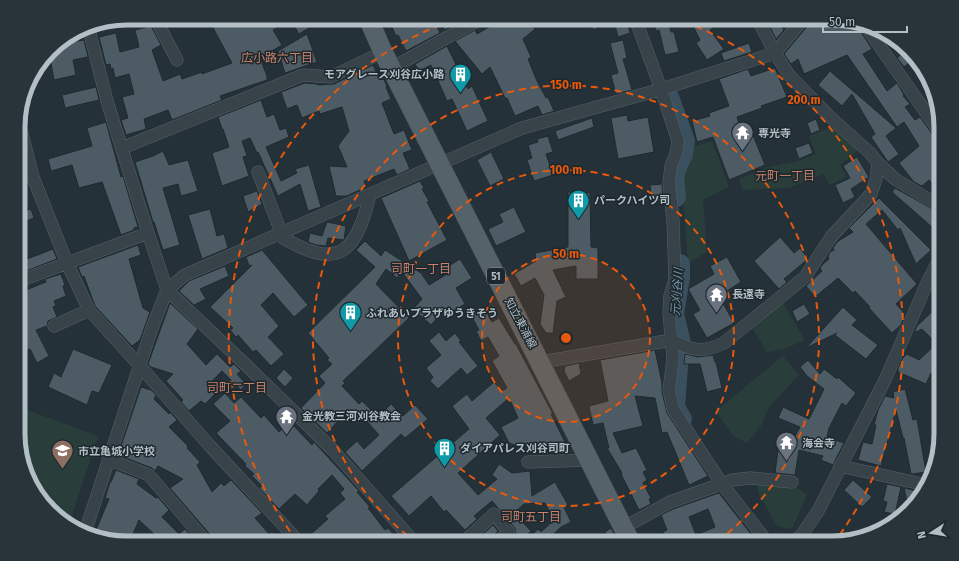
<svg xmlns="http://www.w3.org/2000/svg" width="959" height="561" font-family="'Fira Sans','Noto Sans JP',sans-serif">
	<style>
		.green { fill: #293e3a }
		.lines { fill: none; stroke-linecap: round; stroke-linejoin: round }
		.river { stroke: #3a505f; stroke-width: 20 }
		.building { fill: #4d5c64; stroke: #1f2a30; fill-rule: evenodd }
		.street-casing { stroke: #566167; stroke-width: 13 }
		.primary-casing { stroke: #414c52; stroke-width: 20 }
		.street { stroke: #384349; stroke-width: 12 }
		.primary { stroke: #566269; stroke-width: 19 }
		.ring { fill: none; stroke: #e8590c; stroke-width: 2; stroke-dasharray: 7 5 }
		.labels { text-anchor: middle; stroke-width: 3; stroke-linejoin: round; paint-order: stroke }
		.shield { fill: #1d282e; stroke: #869198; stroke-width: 1 }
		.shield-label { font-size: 10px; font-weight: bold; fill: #b3bec5 }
		.poi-label { font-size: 11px; font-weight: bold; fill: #b3bec5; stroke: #1d282e; text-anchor: start }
		.street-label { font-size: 11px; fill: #b3bec5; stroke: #1d282e }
		.neighbourhood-label { font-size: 12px; fill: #c9816a; stroke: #1d282e }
		.water-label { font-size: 12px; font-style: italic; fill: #7794a6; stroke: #1d282e }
		.rim { fill: none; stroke: #b3bec5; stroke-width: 5 }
		.centre { fill: #e8590c; stroke: #1d282e; stroke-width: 2 }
		.ring-label { font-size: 12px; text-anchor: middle; font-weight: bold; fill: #e8590c; stroke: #1d282e; stroke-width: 3; stroke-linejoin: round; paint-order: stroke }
	</style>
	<rect width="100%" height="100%" fill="#253139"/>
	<!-- green -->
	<path class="green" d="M834 126 858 150 840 165 847 177 829 185 824 174 789 188 743 190 739 179 768 167 799 161 816 154 809 136Z
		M712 141 729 187 703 200 707 252 688 263 682 182 686 149Z
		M783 303 805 340 784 349 767 352 752 328Z
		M783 356 799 375 769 407 761 426 747 443 732 435 716 411Z
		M19 407 98 436 69 525 36 494 19 448Z
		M757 482 793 485 807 495 792 529 777 526 758 492Z"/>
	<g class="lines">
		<!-- river -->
		<path class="river" d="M669 97 685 141 683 154 677 167 674 178 676 197
			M680 264V277L674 314 680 339 675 407 682 419"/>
	</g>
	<!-- building -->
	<path class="building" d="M222 18H325L299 34 290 19 273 30 282 45 260 58 267 76V80L220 96 222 100 172 120 168 110 144 119 146 129 126 135 121 120 128 118 122 97 134 94 129 74 115 78 113 68 111 69 110 64 106 65 99 37 116 33 120 52 139 47 135 30 151 26 161 45 152 50 163 81 180 74 182 79 202 72V74L232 63 211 24Z
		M388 18H433L440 33 406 51 398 35 396 36Z
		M436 18H467L445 30Z
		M491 18H526L535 29 523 39 531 57 528 59 537 81 546 98 548 97 554 111 542 115 538 106 515 116 507 98H505L490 67 482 74 455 41 475 30 477 34 494 24Z
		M579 18H604L595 30Z
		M613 18H626L630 33 618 37Z
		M663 18H668L671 32H674L679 52 665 55 659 30 656 31 653 20Z
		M689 18H730L710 30 724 49 707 60 696 43 700 40Z
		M774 18H775L784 30 776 39 767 21Z
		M811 18H832L840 26 849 23 860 26 861 32 872 49 863 54 887 91 897 83 904 95 903 96 910 104 905 107 915 120 920 117 935 138 941 141V194L929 180 922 186 914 182 899 163 919 146 904 122 897 127 847 55 804 74 798 59 791 64 784 54 810 23Z
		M878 30 887 33 888 34 883 38Z
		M307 34 317 62 285 73 278 51Z
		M84 40 88 57 73 60 76 75 54 80 51 63 40 65 57 44Z
		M623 40 627 58 623 59 632 90 616 94 611 75 618 73 610 43Z
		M749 43 752 52 724 61 721 53Z
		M447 46 468 89 472 86 488 121 467 131 452 99 447 101 431 65 419 71 415 64Z
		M905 51 913 60 904 67 897 58Z
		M373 65 380 80 384 79 387 87H386L391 99 382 103 394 134 404 130 412 150 403 153 410 169 397 175 394 169 364 181 366 187 351 194 347 196H336L329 166 347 167 338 146 349 131 342 107 320 114 319 111 302 118 297 105 287 109 281 92 305 83 317 84 318 85 334 84Z
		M775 68 787 97 761 106 762 108 737 117 742 133 751 130 765 165 729 180 713 137 697 142 692 121 710 116 709 113 729 106 719 79 748 69 751 76Z
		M830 71 896 128 886 136 899 154 888 162 871 137 875 134 852 94 842 106 818 85Z
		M96 87 99 100 65 108 62 95Z
		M261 100 267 117 274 114 280 130 286 128 289 137 266 147 281 181 297 173 295 169 309 165 321 207 308 211 300 184 278 196 258 152 257 153 250 138 242 141 247 156 243 157 249 176 222 186 212 153 229 147 223 129H222L218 117Z
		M936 105 941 120V121L932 108Z
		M627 115 628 121 648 117 654 152 618 159 611 118Z
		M592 118 594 127 558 140 555 131Z
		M816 119 820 130 811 134 807 123Z
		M106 122 121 177 123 176 138 227 134 228V230L121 235 102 182 79 188 72 165 51 171 48 159 92 146 87 128Z
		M548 136 553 152 546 154 553 175 534 181 527 160 532 158 528 145 538 142 537 139Z
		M809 143 813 153 799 159 795 148Z
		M163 151 169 165 188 160 198 191 181 196 178 184 163 188 180 245 163 250 154 222H153L135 162 153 156Z
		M491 152 504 179 490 186 477 160Z
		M857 157 869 177 851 189 855 197 843 203 835 185 850 178 843 166Z
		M420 181 424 188 422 189 429 201 427 202 447 240 409 261 381 198Z
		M662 184 663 201 652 202 650 185Z
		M895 188 941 214V235L892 192Z
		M257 191 262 204 248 212 243 196Z
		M568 192 590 193 591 247 598 248V279H576V266L553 270 566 297 557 301 553 333H546L540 324 544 295 535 278 521 286 514 274 536 261 535 253 568 247Z
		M879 198 931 250 916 264 900 228 898 230 882 210 866 224 917 284 896 304 905 314 901 325 892 333 869 308 870 307 855 291 853 293 838 278 815 297 806 286 822 271 820 268 823 264 829 259 828 256 830 252 834 250 833 248 837 242 853 232 849 228Z
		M514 207 526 232 496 246 488 229 503 222 499 214Z
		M31 209 34 218 19 224V213Z
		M210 209 217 236 224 234 228 248 202 259 188 215Z
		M327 222 346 226 344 240 328 238 326 246 316 245 308 242 310 233 322 236Z
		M780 237 794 253 800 248 808 259 784 279 787 282 779 289 754 261Z
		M365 241 381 256 385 250 421 273 429 285 447 274 444 269 460 259 472 278 456 288 465 304 448 314 445 309 431 325 413 309 422 299 402 272 397 278 386 269 376 284 409 318 343 381 345 383 342 386 359 404 362 401 377 416 379 414 380 415 391 404 403 416 415 405 428 419 405 438 401 434 362 471 345 452 357 441 364 449 379 435 364 418 360 422 348 410 327 433 301 408 325 383 319 376 332 364 327 360 329 358 308 333 375 267 356 250Z
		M138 245 141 255 129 259 143 308 150 312 140 340 132 346 95 306 84 276 82 277 78 267Z
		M53 249 57 259 26 271 22 261Z
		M262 250 308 305 294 317 273 293 261 305 279 326 268 337 284 354 271 366 256 350 253 352 238 335 236 337 230 330 233 328 210 307 252 265 249 266 246 257Z
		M727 257 741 282 719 296 734 323 707 338 693 314 700 310 688 289 714 274 710 266Z
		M225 266 229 276 200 289 206 299 194 305 179 291 189 281Z
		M61 274 65 285 63 286 66 296 54 301 56 306 53 307 57 317 48 321 47 326 36 330 49 356 37 363 30 349 19 355V288L25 287 26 290 46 282 45 279Z
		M170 303 198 329 187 344 206 365 217 354 230 367 234 364 241 371 237 374 246 384 241 390 222 371 207 386 215 394 205 404 201 401 189 411 181 402 183 400 166 381 173 374 151 367 148 364Z
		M941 303V318L934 322 941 329V335L934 341 922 329 914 333 917 326Z
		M804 304 810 314 797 322 792 311Z
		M843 307 857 320 852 325 878 345 866 359 835 335 837 333 806 348Z
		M484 308 492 322 499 318 515 344H516L553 414H551L570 452 568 453 555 454 552 448 545 452 527 448 525 443 518 446 509 443 501 427 518 418 509 398 486 418 500 435 458 473 478 495 497 479 492 475 499 464 512 473 530 471 532 496 555 482 568 505 564 507 571 522 561 527 544 543H537L531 536 538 529 541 532 554 520 545 503 524 504 514 513 531 531 518 543H516L512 539 516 534 515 528 492 501 474 516 477 519 465 530 446 510 444 512 431 496 409 516 391 496 469 429 452 406 467 394 472 401 494 382 502 391 507 388 492 361 499 356 488 337 481 341 476 331 479 330 471 315Z
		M439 332 446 341 455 333 461 341 459 342 478 366 467 375 461 368 438 389 430 381 433 377 426 368 441 355 429 341Z
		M935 345 941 352V385L931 373 926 384 898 372V368L902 359 907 354 919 360Z
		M73 349 112 365 99 393 92 391 87 405 48 387 54 373 61 377Z
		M655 350 662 383V392L667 413 708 476 689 485 667 432 662 433 655 398 635 396 643 426 613 433 622 453 636 448 647 470 643 472 647 480 643 483 651 498 649 499 651 504 639 510 621 474 622 473 607 448H609L603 423 593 425 589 406 608 401 600 360Z
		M685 354 698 357 713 355 715 362H716L722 388 707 392 700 364H684Z
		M808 360 820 374 824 369 837 379 838 377 856 393 846 406 842 403 829 428 827 437 844 443 833 465 821 460 823 456 799 450 795 475 775 473 778 450 787 451 800 427 778 418 783 407 809 419 824 389 807 376 800 367Z
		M579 363 581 374 569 381 564 371 565 366Z
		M284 369 293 378 285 387 276 378Z
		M141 387 151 390 156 395 154 399 169 414 170 412 177 420 169 427 188 446 187 448 200 462 197 465 212 492 221 483 224 486 231 480 262 513 255 518 269 534 272 532 281 543H214L213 538 170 488 183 479 158 466 155 471 152 468 118 455Z
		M905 389 913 420 917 419 926 472 912 474H911L904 438H903L896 410 881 466 858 460 863 442 872 444 876 425H874L878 410 885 396 894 398 893 392Z
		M225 393 234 403 241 397 261 418 264 415 279 432 290 422 312 445 314 442 359 491 357 492 370 507 368 508 385 530 388 528 401 543H319L311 534 328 519 325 516 345 499 340 493 344 489 332 475 318 489 319 491 307 505 295 494 279 509 259 488 262 486 252 476 254 474 245 466 246 464 216 433 230 421 213 404Z
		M116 470 139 479 137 484 156 498 158 497 169 510 162 517 179 534 185 529 197 543H151L157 537 139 520 129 543 96 530 109 499 105 498 110 482H111Z
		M853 480 872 497 862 507 844 490Z
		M887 484 901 487 895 514 884 512 887 502 883 501Z
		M904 488 917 491 919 496 908 507Z
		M719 493 758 543H668L663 532 667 530 661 515 673 509ZM708 509 715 527 696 535 689 517Z
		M493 525 498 531 487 543 482 535Z
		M611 528 619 543H610L605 532Z
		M455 532 464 543H443Z"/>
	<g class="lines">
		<defs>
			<path id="street" d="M155 18 177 60
				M635 18 661 89 678 141 676 154 671 166 669 183 673 221 675 280 670 296 669 313 673 359 669 390 673 409 722 484 768 543
				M88 26 107 101 148 233
				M867 28 941 134
				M392 68 482 18
				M19 122 33 177 67 263 89 310 139 365 210 446 300 543
				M122 148 303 75 331 77 383 52
				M878 163 895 179 941 207
				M258 172 281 232
				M277 234C334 270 355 259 370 195
				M19 281 148 233 167 290 247 366 333 450 415 543
				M54 326 89 310
				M672 340C692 351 703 353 724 343L805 277 831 237 871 194 876 179 878 163 870 153 830 117 789 75 775 53 757 18
				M541 362 672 340
				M108 459 149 475 207 543
				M528 462 590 460
				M840 466 922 484 925 490
				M623 528 670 502 733 480 750 478 792 482
				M879 531 884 529
				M85 532 152 328 167 290 185 275 522 128 662 89 775 53 804 18
				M475 543 469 537 494 514 509 532 496 543
				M794 543 803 533 818 511 885 380 928 281 941 256"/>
			<path id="primary" d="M368 18 383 52 631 543"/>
		</defs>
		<!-- street casing -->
		<use href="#street" class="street-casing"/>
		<!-- primary casing -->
		<use href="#primary" class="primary-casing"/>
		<!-- street -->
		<use href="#street" class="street"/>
		<!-- primary -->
		<use href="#primary" class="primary"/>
	</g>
	<!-- distance rings -->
	<circle cx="566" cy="338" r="84" fill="#e8590c" fill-opacity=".12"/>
	<g class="ring">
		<circle cx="566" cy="338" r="84"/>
		<circle cx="566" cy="338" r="168"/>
		<path d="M417 543A253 253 0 1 1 715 543"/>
		<path d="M297 541A337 337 0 0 1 459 18M673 18A337 337 0 0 1 835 541"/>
	</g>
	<!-- icons -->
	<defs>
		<symbol id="building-pin" viewBox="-11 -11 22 30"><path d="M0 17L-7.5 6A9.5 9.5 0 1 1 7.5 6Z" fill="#0f9aa8" stroke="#1d282e"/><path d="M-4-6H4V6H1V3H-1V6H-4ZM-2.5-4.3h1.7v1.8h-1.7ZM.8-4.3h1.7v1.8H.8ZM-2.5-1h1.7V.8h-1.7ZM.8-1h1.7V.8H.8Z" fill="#fff"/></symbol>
		<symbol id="temple-pin" viewBox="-11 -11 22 30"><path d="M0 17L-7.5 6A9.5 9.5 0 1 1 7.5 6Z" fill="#6b7280" stroke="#1d282e"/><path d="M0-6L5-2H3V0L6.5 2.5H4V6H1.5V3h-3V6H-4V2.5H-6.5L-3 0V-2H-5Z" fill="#fff"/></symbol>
		<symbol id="school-pin" viewBox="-11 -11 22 30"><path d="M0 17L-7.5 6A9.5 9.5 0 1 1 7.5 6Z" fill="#8d6e63" stroke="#1d282e"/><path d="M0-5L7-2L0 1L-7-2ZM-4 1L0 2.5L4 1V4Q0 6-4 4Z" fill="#fff"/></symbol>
	</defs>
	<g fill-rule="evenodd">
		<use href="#building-pin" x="448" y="62" width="25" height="34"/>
		<use href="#temple-pin" x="730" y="120" width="25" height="34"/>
		<use href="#building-pin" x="566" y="188" width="25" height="34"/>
		<use href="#temple-pin" x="704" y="282" width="25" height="34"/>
		<use href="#building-pin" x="338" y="300" width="25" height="34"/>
		<use href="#temple-pin" x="274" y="404" width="25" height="34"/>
		<use href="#temple-pin" x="774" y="430" width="25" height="34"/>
		<use href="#building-pin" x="432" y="436" width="25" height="34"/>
		<use href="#school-pin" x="50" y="438" width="25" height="34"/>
	</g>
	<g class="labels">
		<!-- shield labels -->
		<rect class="shield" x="487" y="268" width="18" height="16" rx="3"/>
		<g class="shield-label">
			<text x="496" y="280">51</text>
		</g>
		<!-- poi labels -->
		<g class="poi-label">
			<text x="444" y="78" text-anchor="end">モアグレース刈谷広小路</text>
			<text x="758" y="137">専光寺</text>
			<text x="594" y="204">パークハイツ司</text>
			<text x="732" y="298">長遠寺</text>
			<text x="366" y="317">ふれあいプラザゆうきそう</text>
			<text x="302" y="420">金光教三河刈谷教会</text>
			<text x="802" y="447">海会寺</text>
			<text x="460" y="452">ダイアパレス刈谷司町</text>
			<text x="78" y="455">市立亀城小学校</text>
		</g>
		<!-- street labels -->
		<g class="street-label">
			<text transform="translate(521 323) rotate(62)" y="4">知立東浦線</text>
		</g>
		<!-- neighbourhood labels -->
		<g class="neighbourhood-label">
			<text x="277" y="62">広小路六丁目</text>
			<text x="785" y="180">元町一丁目</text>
			<text x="421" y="273">司町一丁目</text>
			<text x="237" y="392">司町二丁目</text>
			<text x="531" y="521">司町五丁目</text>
		</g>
		<!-- water labels -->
		<g class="water-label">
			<text transform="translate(677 292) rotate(-86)" y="4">元刈谷川</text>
		</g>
	</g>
	<!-- crop -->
	<path d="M0 0H959V561H0ZM127 25H832A102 102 0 0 1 934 127V434A102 102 0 0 1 832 536H127A102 102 0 0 1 25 434V127A102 102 0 0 1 127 25Z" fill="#29343a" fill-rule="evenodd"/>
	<path class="rim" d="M127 25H832A102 102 0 0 1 934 127V434A102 102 0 0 1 832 536H127A102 102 0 0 1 25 434V127A102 102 0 0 1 127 25Z"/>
	<circle cx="566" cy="338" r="6" class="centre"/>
	<g class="ring-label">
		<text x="566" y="89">150 m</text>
		<text x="804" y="104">200 m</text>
		<text x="566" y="174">100 m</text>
		<text x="566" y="258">50 m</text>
	</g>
	<!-- north arrow -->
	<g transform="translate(931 533) rotate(258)" stroke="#1d282e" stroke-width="3" paint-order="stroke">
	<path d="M0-3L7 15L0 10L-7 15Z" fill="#b3bec5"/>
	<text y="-6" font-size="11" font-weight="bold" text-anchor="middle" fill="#b3bec5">N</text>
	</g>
	<!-- scale -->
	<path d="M823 26v6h84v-6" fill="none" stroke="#b3bec5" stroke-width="2"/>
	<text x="829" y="26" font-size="12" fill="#b3bec5" stroke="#1d282e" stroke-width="3" paint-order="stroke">50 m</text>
</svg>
